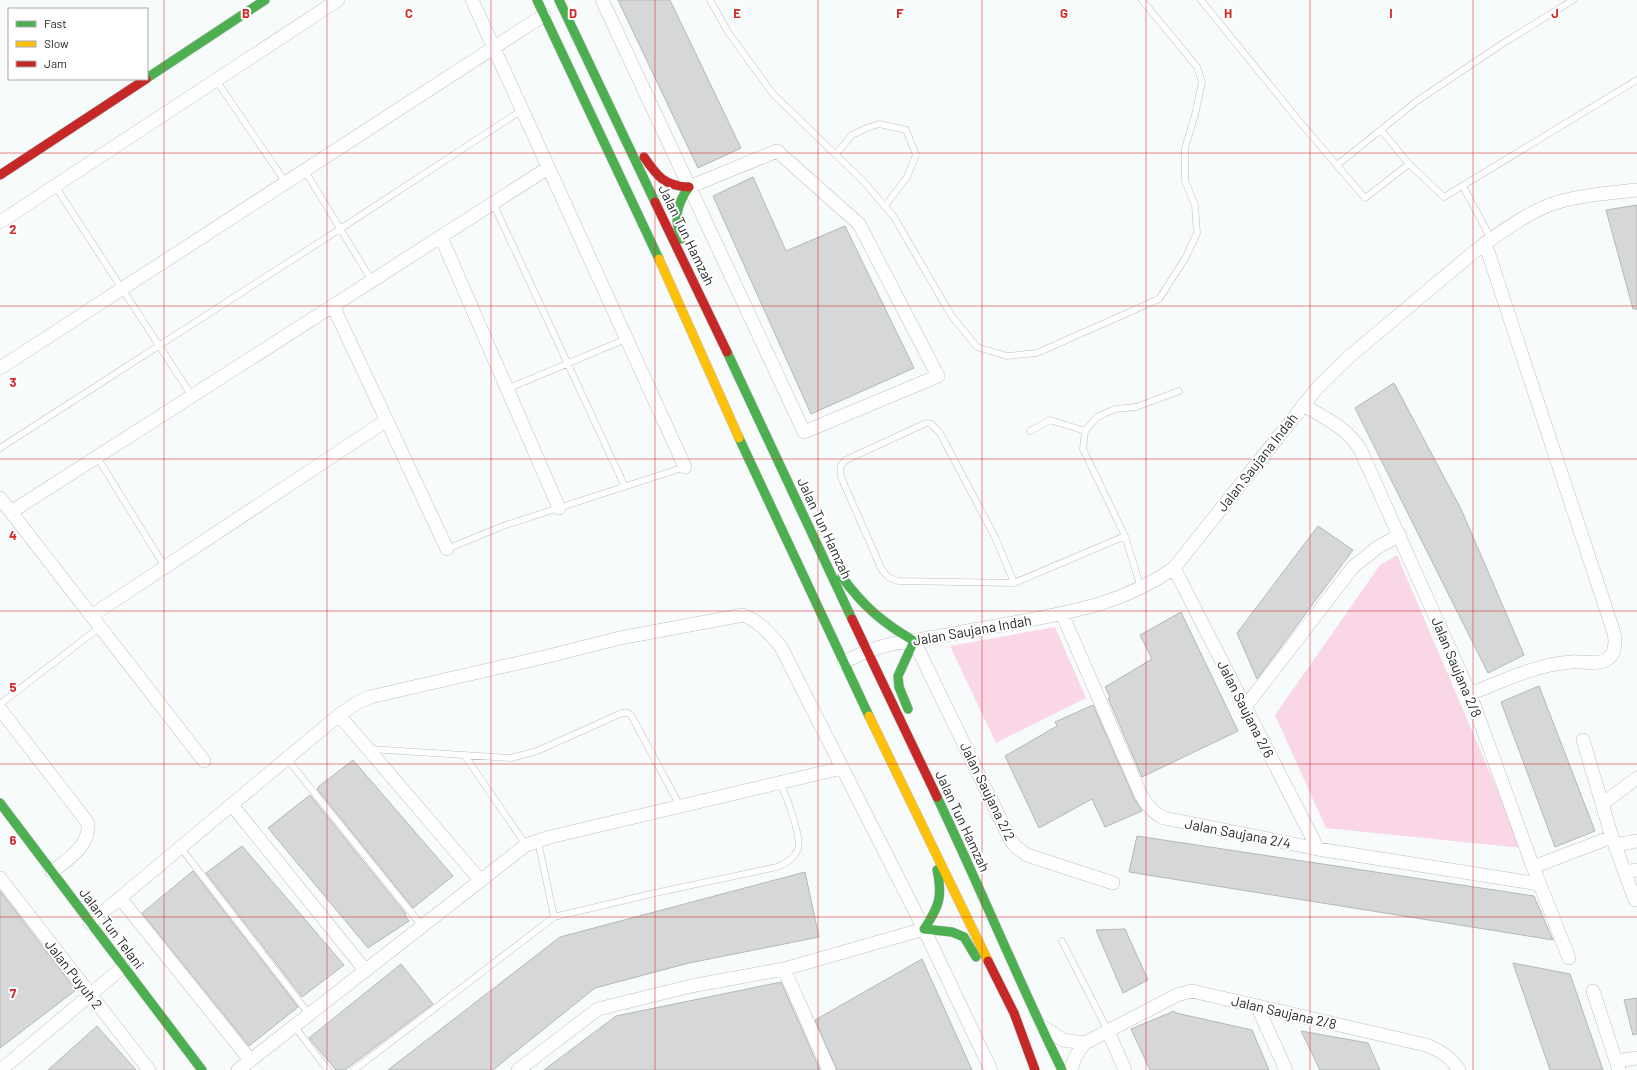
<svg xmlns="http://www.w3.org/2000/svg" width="1637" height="1070" font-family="Barlow,sans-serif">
  <rect width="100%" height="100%" fill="#f8fbfb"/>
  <!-- green -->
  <path fill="#f9d7e6" d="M1397,555l125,293 -196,-20 -51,-113 105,-150z
    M1055,627l31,71 -90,45 -46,-97z"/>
  <!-- building -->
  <path fill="#d6d8d8" stroke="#b5b7b7" d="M618,0h52l71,148 -43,20z
    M753,177l33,74 59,-25 69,142 -103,46 -98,-218z
    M1637,205v104h-4l-27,-99z
    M1394,383l67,126 63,146 -36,18 -133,-265z
    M1318,526l35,24 -96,129 -20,-46z
    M1181,612l57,119 -96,46 -34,-79 2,-1 -5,-10 47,-28 -12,-24z
    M1539,686l56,145 -40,16 -54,-145z
    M1093,705l41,93 8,13 -37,16 -13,-28 -53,29 -34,-72 52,-30 -2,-4z
    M353,760l100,116 -40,32 -96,-119 2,-1 -1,-1z
    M310,795l96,119 -1,1 4,6 -41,27 -100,-120z
    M1137,836l397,60 19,44 -424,-68z
    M242,846l102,119 -42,32 -96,-124z
    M193,871l105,136 -49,39 -107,-133z
    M805,872l14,65 -130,26 -94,25 -102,82h-105l172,-133z
    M0,891l76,99 -76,58z
    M1125,929l23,51 -25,13 -27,-63z
    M922,959l50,111h-135l-22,-50z
    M1513,963l57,11 33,96h-53z
    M401,964l32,40 -88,66h-9l-27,-32z
    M781,982l39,88h-276l72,-54z
    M1637,998v36l-4,1 -9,-35z
    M1174,1011l2,2 76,17 17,40h-119l-19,-41z
    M97,1026l39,44h-88z
    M1301,1031l67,12 12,27h-60z"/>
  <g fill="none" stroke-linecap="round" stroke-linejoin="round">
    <!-- lane casing -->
    <g stroke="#bec0c0" stroke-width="7">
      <path id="lane" d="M710,0l18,32 45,62 90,87 31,36 57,98 26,32 30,9 30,-3 122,-54 27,-42 11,-24 -2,-28 -10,-24v-33l10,-33 7,-33 -5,-15 -55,-67
        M1201,0l98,121 66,77 44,-34 35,33 193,-117
        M216,80l70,103
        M1381,130l28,34
        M836,154l16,-19 15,-7 12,-4 27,6 10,25 -9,22 -22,29
        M1337,165l80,-64 85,-57 71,-44
        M305,171l67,110
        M55,186l137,210
        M1463,186l28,53
        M493,203l132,284
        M507,389l119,-50
        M1030,431l20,-11 35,11
        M0,448l340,-219 182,-119
        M97,457l68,110
        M447,549l56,-23 182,-59
        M1014,583l-18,-44 -56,-106 -9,-9 -5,-1 -80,37c-7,6 -6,8 -5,17l40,91c5,8 8,11 18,13l115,2 111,-47
        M1141,588l-16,-52 -42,-87 2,-18 12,-14 18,-8 21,-2 43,-16
        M0,704l100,-77
        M370,749l141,9 26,-7 85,-38h6l3,2 49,91
        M465,756l61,89
        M287,759l135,167
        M538,841l16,76
        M181,848l128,166
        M1062,941l46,90
        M294,1026l34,44
        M354,1070l200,-153 101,-24 122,-26c9,-4 17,-8 21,-18 4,-12 -12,-54 -18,-66"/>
    </g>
    <!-- street casing -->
    <g stroke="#bec0c0" stroke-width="14">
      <path id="street" d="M472,0l213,467
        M602,0l202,432 134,-56 -79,-152 -82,-73 -88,36
        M0,222l338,-222
        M441,237l118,271
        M333,306l114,243
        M0,368l544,-353
        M1303,405c22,13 43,22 57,44l110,245 63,173 36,91
        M0,498l204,263
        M11,512l537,-344
        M1174,568l144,281
        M1062,614l79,181c6,10 12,18 23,23l154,31 221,35
        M91,616l296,-196
        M914,641l96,198 6,8 11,8 86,28
        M844,662l23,-11 24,-7c37,-5 74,-13 111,-19 63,-12 118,-19 172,-57l144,-181 32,-31 124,-104c22,-17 53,-39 78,-48 26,-9 58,-11 85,-14
        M1470,694c33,-13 67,-30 102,-32 11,-1 25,3 34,-2 10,-6 10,-17 8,-27l-129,-390
        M1245,707l108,-140 25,-20 22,-12
        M0,709l88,114c3,22 -21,37 -36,49
        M339,715l141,165
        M1602,804l35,-26
        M232,805l133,165
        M1612,837l23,63
        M1615,845l22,-4
        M1533,867l79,-30 -29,-97
        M1625,872l12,-2
        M0,878l149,192
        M120,898l130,162
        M90,923l249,-208 18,-12 13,-6 179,-41 71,-18 123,-23c16,6 27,19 38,32l143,282 67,141
        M784,969l45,101
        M1593,991l26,79
        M1257,1006l29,64
        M1043,1027l20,13 22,3
        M1108,1031l17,39
        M1616,1061l21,-3
        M1,1070l122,-103
        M238,1070l288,-225 24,-8 292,-69
        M518,1070l80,-61 93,-23 93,-17 140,-40
        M1071,1070c2,-11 7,-19 14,-27l92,-48 15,-4 234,54c14,5 25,12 33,25"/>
    </g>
    <!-- fast casing -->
    <g stroke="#bec0c0" stroke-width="10">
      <path id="fast" d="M537,0l122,259
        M559,0l96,202
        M147,78l118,-78
        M681,239c-7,-21 -5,-34 8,-52
        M727,352l125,267
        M739,438l130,278
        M842,577c21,29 41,46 72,64l-16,35 1,11 9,22
        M937,797c43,90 81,183 125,273
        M0,803l202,267
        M937,870c6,27 2,37 -13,59l28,3 12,5 12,20"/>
    </g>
    <!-- slow casing -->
    <g stroke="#bec0c0" stroke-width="10">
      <path id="slow" d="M659,259l80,179
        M869,716l119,245"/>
    </g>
    <!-- jam casing -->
    <g stroke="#bec0c0" stroke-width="10">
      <path id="jam" d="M644,157c13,19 20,29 45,30
        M0,175l146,-96
        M655,202l72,150
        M852,619l85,178
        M988,961l26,52 21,57"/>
    </g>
    <!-- lane -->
    <use href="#lane" stroke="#fefefe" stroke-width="6"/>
    <!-- street -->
    <use href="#street" stroke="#fefefe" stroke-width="13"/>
    <!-- fast -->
    <use href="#fast" stroke="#4caf50" stroke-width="9"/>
    <!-- slow -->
    <use href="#slow" stroke="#ffc107" stroke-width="9"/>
    <!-- jam -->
    <use href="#jam" stroke="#c62828" stroke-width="9"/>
  </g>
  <!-- grid -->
  <path fill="none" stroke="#d62828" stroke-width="1" stroke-opacity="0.55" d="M164,0v1070M327,0v1070M491,0v1070M655,0v1070M818,0v1070M982,0v1070M1146,0v1070M1310,0v1070M1473,0v1070M0,153h1637M0,306h1637M0,459h1637M0,611h1637M0,764h1637M0,917h1637"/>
  <g text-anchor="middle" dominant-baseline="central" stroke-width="4" stroke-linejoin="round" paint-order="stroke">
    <!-- street labels -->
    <g font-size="14" fill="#262727" stroke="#fff">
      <text transform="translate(687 235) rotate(64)">Jalan Tun Hamzah</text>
      <text transform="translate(1257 462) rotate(-52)">Jalan Saujana Indah</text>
      <text transform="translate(825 528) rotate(65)">Jalan Tun Hamzah</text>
      <text transform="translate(972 630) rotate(-10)">Jalan Saujana Indah</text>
      <text transform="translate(1457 667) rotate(67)">Jalan Saujana 2/8</text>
      <text transform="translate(1246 709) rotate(63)">Jalan Saujana 2/6</text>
      <text transform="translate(988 791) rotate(64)">Jalan Saujana 2/2</text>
      <text transform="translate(963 821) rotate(65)">Jalan Tun Hamzah</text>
      <text transform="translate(1238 833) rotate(11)">Jalan Saujana 2/4</text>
      <text transform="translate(112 928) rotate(53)">Jalan Tun Telani</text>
      <text transform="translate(74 974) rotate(52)">Jalan Puyuh 2</text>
      <text transform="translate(1284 1012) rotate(13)">Jalan Saujana 2/8</text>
    </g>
  </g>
  <g font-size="13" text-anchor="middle" font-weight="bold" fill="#d62828" stroke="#fff" stroke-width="4" stroke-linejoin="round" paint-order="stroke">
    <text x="246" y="18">B</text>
    <text x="409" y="18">C</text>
    <text x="573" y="18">D</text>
    <text x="737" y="18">E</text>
    <text x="900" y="18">F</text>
    <text x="1064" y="18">G</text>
    <text x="1228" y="18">H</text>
    <text x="1391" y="18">I</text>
    <text x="1555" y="18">J</text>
    <text x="13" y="234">2</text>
    <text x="13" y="387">3</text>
    <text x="13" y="540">4</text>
    <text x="13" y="692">5</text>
    <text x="13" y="845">6</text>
    <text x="13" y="998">7</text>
  </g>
  <!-- legend -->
  <rect x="8" y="8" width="140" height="72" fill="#ffffff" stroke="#a8a9a9"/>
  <rect x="16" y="21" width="20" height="6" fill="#4caf50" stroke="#a8a9a9"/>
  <text x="44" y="28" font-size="12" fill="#262727">Fast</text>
  <rect x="16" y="41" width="20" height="6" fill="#ffc107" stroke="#a8a9a9"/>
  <text x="44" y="48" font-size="12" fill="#262727">Slow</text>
  <rect x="16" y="61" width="20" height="6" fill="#c62828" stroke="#a8a9a9"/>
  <text x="44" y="68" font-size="12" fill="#262727">Jam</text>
</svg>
